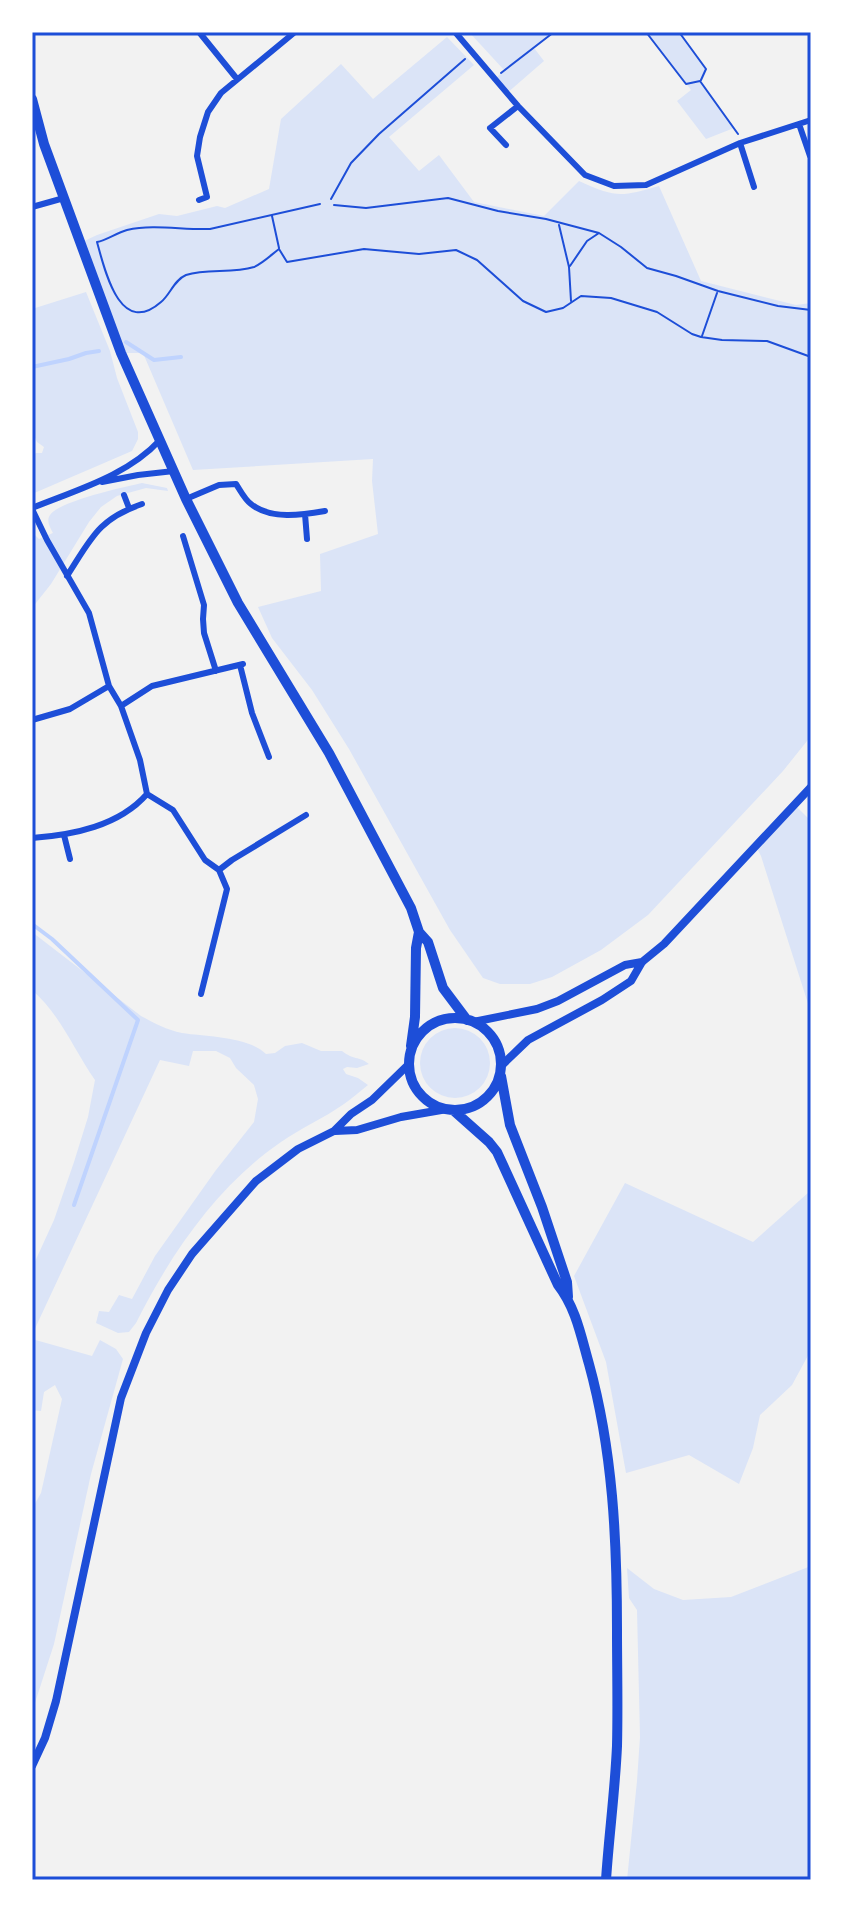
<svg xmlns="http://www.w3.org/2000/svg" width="843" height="1912" font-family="'Space Grotesk',sans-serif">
  <rect width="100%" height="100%" fill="#f2f2f2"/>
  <!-- green -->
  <path fill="#dbe4f7" d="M469,32h85l-20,16 10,13 -37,32 -12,-14 9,-9z
    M646,32h33l27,37 -6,12 34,47 -28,11 -29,-38 14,-11z
    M447,37l27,28 -85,72 30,34 20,-16 35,47 70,14 35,-35c38,17 41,16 80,5l42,95 95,24 15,-2v433l-28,35 -135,144 -47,35 -49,27 -22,7h-30l-17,-6 -33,-48 -101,-181 -37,-59 -40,-52 -14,-31 63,-16 -1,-37 58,-20 -6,-53 1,-22 -180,11 -50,-117h-22l-41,-110 17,-8 62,-21 18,2 40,-10 8,2 44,-19 12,-70 60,-55 32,35z
    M86,292l24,59 7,27 21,54v7l-6,12 -100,43v-38l4,-3h6l2,-6 -7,-5 -5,-11v-122z
    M142,483l25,5 1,3 -22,-3 -29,8 -16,11 -12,15 -38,62 -19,24v-76l7,7 14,-6c-3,-6 -7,-12 -3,-18 9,-14 75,-28 92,-32z
    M796,806l15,15v192l-50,-157 -5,-10z
    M32,932l109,84c13,7 26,14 41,17 25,4 65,3 84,21l9,-1 10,-7 17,-3 19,8h21c11,9 17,5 27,13l-12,4 -10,-1 -4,2 3,5 12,4 10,7c-8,6 -15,13 -24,19 -20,14 -43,24 -63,38 -64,44 -111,113 -145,181l-7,9 -11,1 -22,-10 3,-12 10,1 10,-17 13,4 23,-43 61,-86 38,-48 4,-23 -4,-14 -18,-17 -6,-10 -14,-7h-23l-4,15 -29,-6 -128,275v-67l22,-48 20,-58 14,-45 7,-37c-21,-30 -35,-66 -63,-90z
    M420 1063a35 35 0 1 1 70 0a35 35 0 1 1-70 0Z
    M811,1181v169l-19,35 -32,30 -7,33 -14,36 -50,-29 -63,18 -20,-111 -32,-86 51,-93 128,59 56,-50z
    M32,1339l60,17 8,-16 16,9 7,10 -32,115 -37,170 -22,68v-203l9,-16 21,-94 -7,-14 -11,7 -3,19 -9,-1z
    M811,1566v314h-184l10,-99 3,-44 -3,-127 -8,-12 -2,-30 27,21 29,11 48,-3z"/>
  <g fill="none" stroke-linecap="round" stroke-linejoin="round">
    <!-- stream -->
    <path stroke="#bfd3fe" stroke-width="4" d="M126,342l28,18 27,-3
      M32,367l37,-8 17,-6 13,-2
      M32,924l20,15 86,81 -64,185"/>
    <!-- path -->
    <path stroke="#1d4ed8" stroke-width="2" d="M646,32l40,52 14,-3 38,53
      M679,32l27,37 -5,11
      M501,73l53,-41
      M331,199l20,-36 28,-29 86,-75
      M320,204l-110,25c-28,1 -56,-5 -83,1 -11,3 -20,10 -30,12 8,29 23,96 64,60 9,-7 13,-22 25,-27 21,-7 46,-1 68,-8 9,-4 17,-12 25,-18l8,13 77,-13 55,5 37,-4 21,10 46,41 23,11 17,-4 18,-12 30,2 46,14 35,22 9,3 21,3 45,1 44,16
      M334,205l32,3 82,-10 50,13 48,8 53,14 22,14 26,21 29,8 42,15 60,15 33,4
      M272,216l7,32
      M559,225l10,42 2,34
      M570,266l17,-25 12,-8
      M702,336l15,-43"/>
    <!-- minor -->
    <path stroke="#1d4ed8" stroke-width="6" d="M199,32l38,47
      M455,32l63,74 67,69 29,11 32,-1 94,-42 71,-23
      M799,124l11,32
      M740,143l14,44
      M506,145l-16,-17 28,-22
      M199,200l8,-3 -10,-41 3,-19 8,-25 13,-19 74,-61
      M32,207l32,-9
      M102,482l36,-7 36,-4
      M124,495l5,13
      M186,499l33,-14 17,-1c4,6 9,16 15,20 20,16 51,11 74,7
      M32,508c44,-18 95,-32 128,-68
      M32,509l15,31 42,73 20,73 12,20 19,54 7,34
      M305,514l2,25
      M183,536l21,69 -1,14 1,14 12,38
      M67,576c24,-37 31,-57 75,-72
      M240,665l12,48 17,44
      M121,706l31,-20 91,-22
      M32,720l38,-11 39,-23
      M147,794l26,16 32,50 14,10 8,19 -26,105
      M64,835l6,24
      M32,838c41,-3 87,-12 115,-44
      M219,870l13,-10 74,-45"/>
    <!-- tertiary -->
    <path stroke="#1d4ed8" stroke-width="8" d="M473,1022l64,-13 21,-8 67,-36 17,-3
      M501,1066l27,-26 74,-40 29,-19 11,-19 22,-18 147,-157
      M335,1131l22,-1 44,-13 46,-8
      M32,1766l13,-28 11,-37 65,-303 25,-65 22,-43 24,-36 64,-73 42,-32 36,-18 17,-17 21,-14 37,-36"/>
    <!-- primary -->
    <path stroke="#1d4ed8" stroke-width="10" d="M32,99l12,45 77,209 65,146 52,104 91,150 82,155 8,24 9,10 15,46 24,32
      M409 1064a46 46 0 1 1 92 0a46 46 0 1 1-92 0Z
      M411,1046l4,-29 1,-69 3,-16
      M501,1076l9,49 32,82 25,75 1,15
      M453,1110l36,32 8,10 61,133c18,23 23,51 31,79 24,87 28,176 28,266 0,39 1,78 0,116 -2,45 -8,89 -11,134"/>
  </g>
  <!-- border -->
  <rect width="843" height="1912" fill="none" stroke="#ffffff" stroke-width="68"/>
  <rect x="34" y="34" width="775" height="1844" fill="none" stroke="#1d4ed8" stroke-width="3"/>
</svg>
